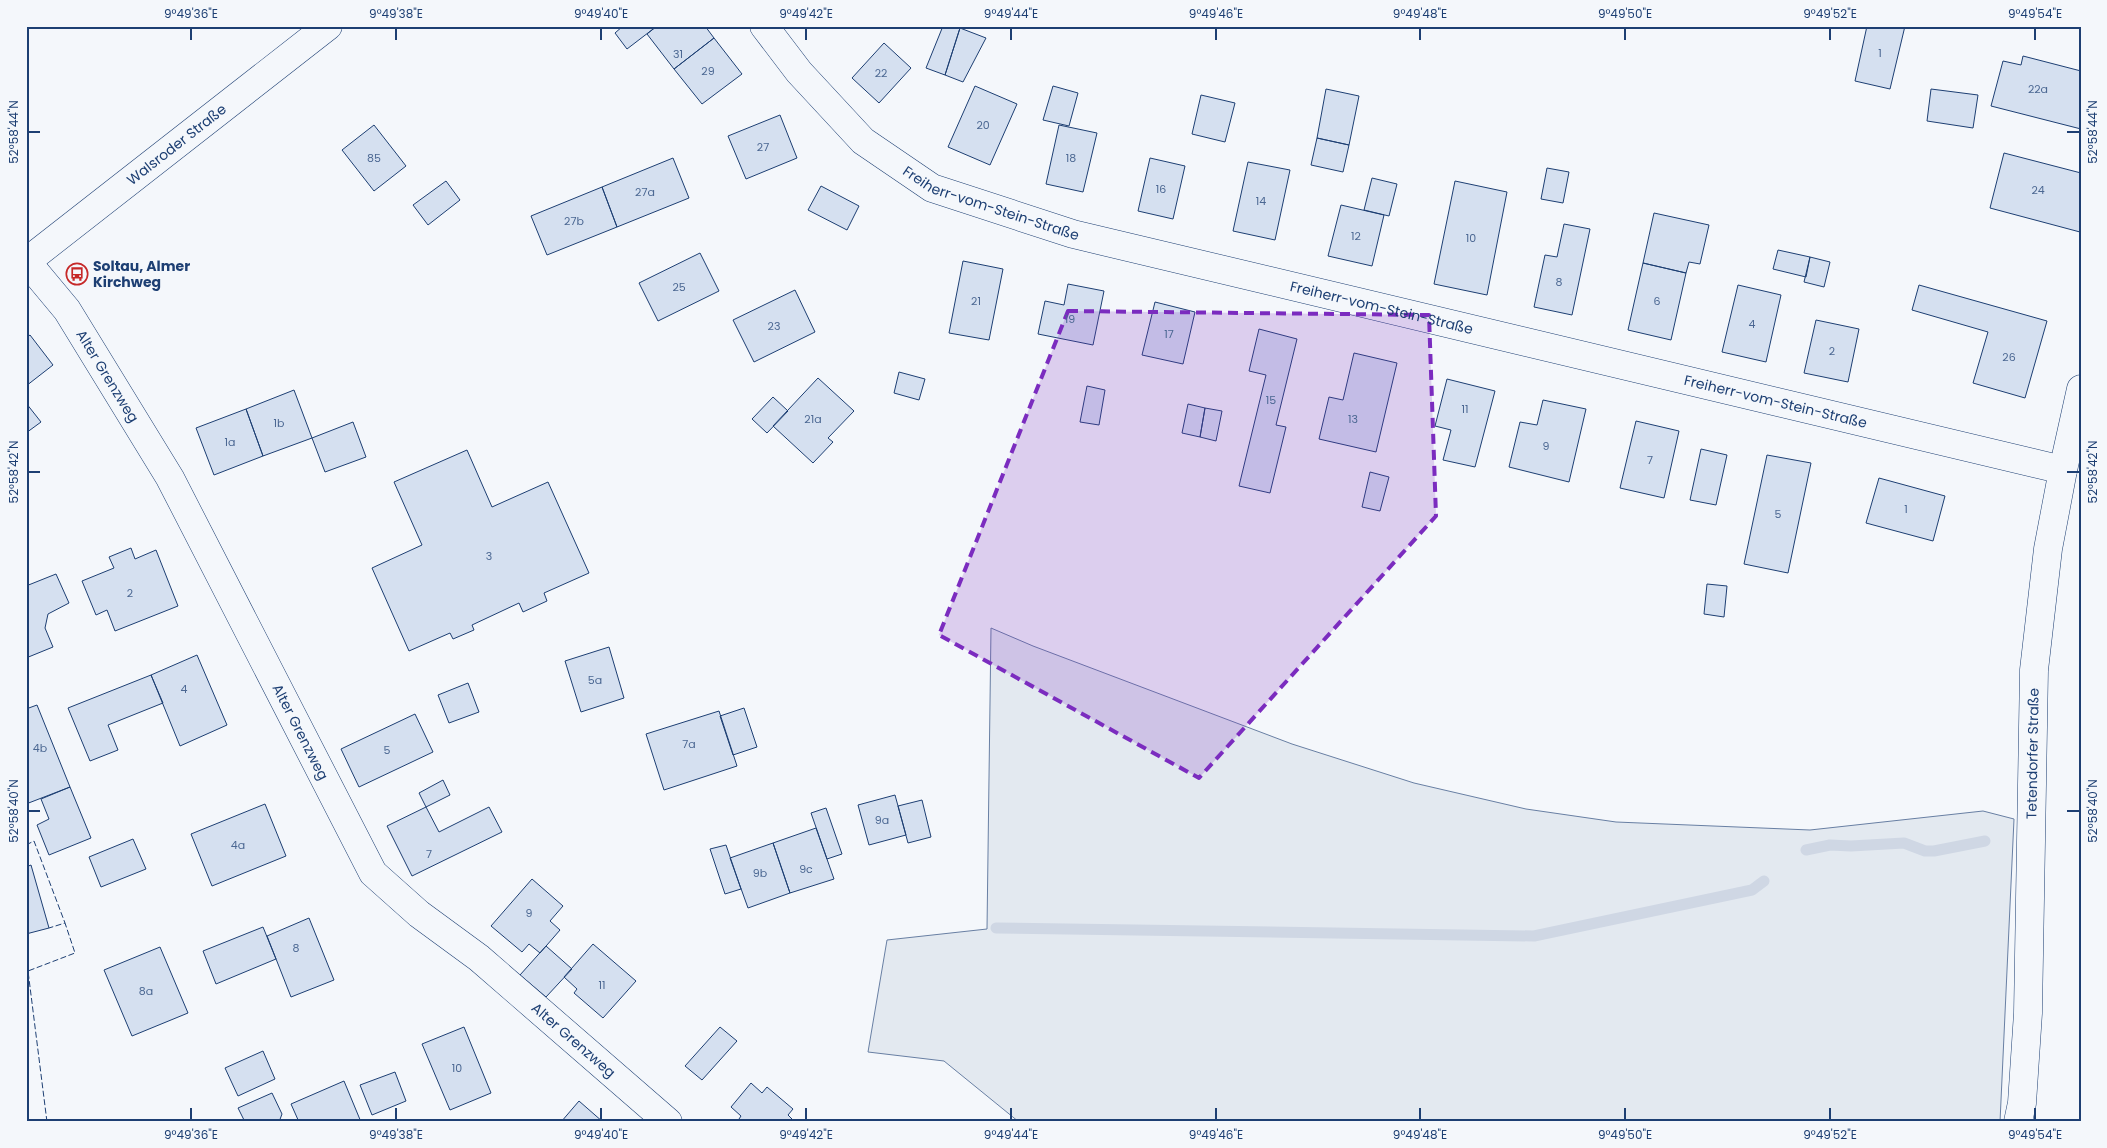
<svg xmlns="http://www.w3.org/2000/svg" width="2107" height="1148" font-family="Poppins,sans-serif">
  <rect width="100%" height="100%" fill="#f4f7fb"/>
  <!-- green -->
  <path fill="#e3e9f0" stroke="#687fa3" d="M991,628l42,18 259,98 122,39 112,26 90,13 194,8 173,-19 31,8 -14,303h-981l-75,-61 -76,-9 19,-112 100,-11z"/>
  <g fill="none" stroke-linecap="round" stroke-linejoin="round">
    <!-- stream -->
    <path stroke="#cfd7e4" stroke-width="11" d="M1806,850l24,-5 21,1 53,-3 21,8h9l51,-10
      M996,928l538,8 218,-46 12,-9"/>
  </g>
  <!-- building -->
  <path fill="#d5e0f0" stroke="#1d3f73" d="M623,26h34l-30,23 -12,-16z
    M657,26h48l9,12 -40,31 -27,-35z
    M943,26l17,2 -15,47 -19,-7z
    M1867,26h38l-15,63 -35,-8z
    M960,28l26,10 -23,44 -18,-7z
    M714,38l28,36 -40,30 -28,-35z
    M884,43l27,25 -32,35 -27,-25z
    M2023,56l58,15v58l-90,-23 12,-45 18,4z
    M975,86l42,18 -27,61 -42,-18z
    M1053,86l25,7 -9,33 -26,-6z
    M1326,89l33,7 -10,49 -32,-7z
    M1931,89l47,6 -5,33 -46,-7z
    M1201,95l34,8 -10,39 -33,-8z
    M780,115l17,43 -51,21 -18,-43z
    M374,125l32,41 -32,25 -32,-41z
    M1059,125l38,8 -14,59 -37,-8z
    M1317,138l32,7 -6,27 -32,-7z
    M2004,153l77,20 -1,59 -90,-24z
    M673,158l16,40 -72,29 -15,-40z
    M1150,158l35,8 -12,53 -35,-8z
    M1248,162l42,8 -15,70 -42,-9z
    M1547,168l22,4 -6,31 -22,-4z
    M1372,178l25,6 -8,32 -25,-6z
    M446,181l14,19 -32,25 -15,-20z
    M1455,181l52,11 -20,103 -53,-11z
    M821,186l38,20 -12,24 -39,-20z
    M602,187l15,40 -70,28 -16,-39z
    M1341,205l43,10 -12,51 -44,-10z
    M1654,213l55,12 -9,39 -11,-2 -3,11 -43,-10z
    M1564,224l26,5 -18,86 -38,-8 11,-52 12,2z
    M1778,250l32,7 -4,20 -33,-8z
    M700,253l19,38 -61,30 -19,-38z
    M1810,257l20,5 -6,25 -20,-5z
    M963,261l40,8 -14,71 -40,-7z
    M1643,263l43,10 -15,67 -43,-10z
    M1068,284l36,7 -11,54 -55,-11 7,-33 19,4z
    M1738,285l43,10 -15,67 -44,-10z
    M1919,285l128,36 -22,77 -52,-15 15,-51 -76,-22z
    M795,290l20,42 -61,30 -21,-42z
    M1155,302l40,10 -12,52 -41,-9z
    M1816,320l43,9 -11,53 -44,-9z
    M1259,329l38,10 -21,86 10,2 -16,66 -31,-7 27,-111 -17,-4z
    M30,335l23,30 -27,21v-48z
    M1354,353l43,10 -21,89 -57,-13 10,-42 14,3z
    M899,372l26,7 -6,21 -25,-7z
    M818,378l36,33 -26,27 5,4 -20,21 -40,-37z
    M1447,379l48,12 -20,76 -32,-7 8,-30 -16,-4z
    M1087,386l18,4 -6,35 -19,-3z
    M294,390l18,48 -49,18 -17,-47z
    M773,397l15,14 -21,22 -15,-14z
    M1543,400l43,9 -17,73 -60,-15 11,-45 17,3z
    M26,403l15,19 -15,11z
    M1188,404l17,4 -5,29 -18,-4z
    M1205,408l17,3 -6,30 -16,-4z
    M246,409l17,47 -49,19 -18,-47z
    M1636,421l43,10 -15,67 -44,-10z
    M353,422l13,35 -41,15 -13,-34z
    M1701,449l26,6 -11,50 -26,-5z
    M467,450l25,57 56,-25 41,91 -45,20 3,8 -24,11 -4,-9 -47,22 2,5 -21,9 -3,-6 -41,18 -37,-83 50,-23 -28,-63z
    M1767,455l44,8 -23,110 -44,-9z
    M1370,472l19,5 -9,34 -18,-4z
    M1879,478l66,18 -12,45 -67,-18z
    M131,548l4,11 21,-9 22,56 -63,25 -8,-21 -11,5 -14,-34 32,-13 -5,-11z
    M56,574l13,29 -21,11 -3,14 8,19 -27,11v-72z
    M1707,584l20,2 -3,31 -20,-3z
    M609,647l15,51 -43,14 -16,-51z
    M197,655l30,70 -47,21 -29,-71z
    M151,675l12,28 -55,22 10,25 -28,11 -22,-53z
    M468,683l11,29 -30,11 -11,-28z
    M37,705l33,82 -44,17v-95z
    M744,708l13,39 -24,8 -13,-39z
    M719,711l18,55 -73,24 -18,-56z
    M415,714l18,38 -74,35 -18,-38z
    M443,780l7,15 -24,12 -7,-14z
    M70,787l21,51 -42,17 -12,-30 12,-6 -8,-20z
    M895,795l11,40 -37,10 -11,-40z
    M922,800l9,37 -23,6 -10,-37z
    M265,804l21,52 -74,30 -21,-52z
    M426,807l13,25 50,-25 13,25 -90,44 -25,-50z
    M826,808l16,46 -15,5 -16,-46z
    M816,828l18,51 -44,14 -17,-50z
    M133,839l13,30 -45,18 -12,-30z
    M773,843l17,50 -42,15 -18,-50z
    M726,845l15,44 -16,5 -15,-45z
    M31,865l18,63 -23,6v-67z
    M532,879l31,27 -13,15 10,9 -20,23 -11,-9 -7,8 -31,-26z
    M309,918l25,62 -43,17 -24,-61z
    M263,927l13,32 -60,25 -13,-33z
    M593,944l43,37 -33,37 -29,-25 3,-4 -13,-12z
    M546,946l26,23 -26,28 -26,-22z
    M160,947l28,66 -56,23 -28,-66z
    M464,1027l27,66 -41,17 -28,-66z
    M720,1027l17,14 -35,39 -17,-14z
    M263,1051l12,28 -37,17 -13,-28z
    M395,1072l11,29 -34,14 -12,-30z
    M344,1081l17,41h-62l-8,-18z
    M751,1083l11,10 5,-6 26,22 -5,6 7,7h-58l4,-6 -10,-9z
    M272,1093l10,21 -3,8h-34l-7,-14z
    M579,1101l24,21h-42z"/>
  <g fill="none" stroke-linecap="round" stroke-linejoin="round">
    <!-- minor casing -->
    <g stroke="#1d3f73" stroke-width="29">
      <g id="minor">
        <path id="s1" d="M764,26l35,46 64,69 69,47 141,46 990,236"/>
        <path id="s2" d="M27,262l40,48 103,168 203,395 46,41 60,44 189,164"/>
        <path id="s3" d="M2018,1122l4,-19 6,-90 6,-343 14,-121 15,-79 18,-81"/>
      </g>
    </g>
    <!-- major casing -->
    <g stroke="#1d3f73" stroke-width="29">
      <g id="major">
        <path id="s4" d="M26,262l302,-236"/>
      </g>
    </g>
    <!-- minor -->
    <use href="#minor" stroke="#f4f7fb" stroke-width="28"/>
    <!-- major -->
    <use href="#major" stroke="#f4f7fb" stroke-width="28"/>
    <!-- fence -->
    <path stroke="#1d3f73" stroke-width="1" stroke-dasharray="6 2.5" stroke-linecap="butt" d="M26,845l8,-4 31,82
      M47,1122l-19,-151 47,-18 -10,-30 -16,5"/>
  </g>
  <!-- marked area -->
  <path fill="#7b2cbf" fill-opacity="0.2" stroke="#7b2cbf" stroke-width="4" stroke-dasharray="10 6" stroke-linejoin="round" d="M1068,311l361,4 7,201 -237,262 -260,-143z"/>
  <!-- ticks -->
  <path fill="none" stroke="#1d3f73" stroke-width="2" d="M191,28v12M396,28v12M601,28v12M806,28v12M1011,28v12M1216,28v12M1420,28v12M1625,28v12M1830,28v12M2035,28v12M28,132h12M2067,132h13M28,472h12M2067,472h13M28,811h12M2067,811h13M191,1108v12M396,1108v12M601,1108v12M806,1108v12M1011,1108v12M1216,1108v12M1420,1108v12M1625,1108v12M1830,1108v12M2035,1108v12"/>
  <!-- icons -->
  <defs>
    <g id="bus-ring" transform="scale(1.125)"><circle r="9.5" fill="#f4f7fb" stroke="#c62828" stroke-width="1.5"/><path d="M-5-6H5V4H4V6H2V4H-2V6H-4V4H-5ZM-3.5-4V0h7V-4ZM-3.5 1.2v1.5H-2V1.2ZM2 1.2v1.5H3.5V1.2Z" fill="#c62828"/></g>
  </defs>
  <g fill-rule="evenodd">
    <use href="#bus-ring" x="77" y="274"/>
  </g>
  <g text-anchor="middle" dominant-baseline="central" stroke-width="4" stroke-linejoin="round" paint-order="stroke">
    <!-- number labels -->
    <g font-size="11" fill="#4b6792">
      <text x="1880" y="53">1</text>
      <text x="678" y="54">31</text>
      <text x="708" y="71">29</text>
      <text x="881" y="73">22</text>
      <text x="2038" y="89">22a</text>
      <text x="983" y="125">20</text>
      <text x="763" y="147">27</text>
      <text x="374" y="158">85</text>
      <text x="1071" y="158">18</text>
      <text x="1161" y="189">16</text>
      <text x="2038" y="190">24</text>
      <text x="645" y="192">27a</text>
      <text x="1261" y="201">14</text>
      <text x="574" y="221">27b</text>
      <text x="1356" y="236">12</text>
      <text x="1471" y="238">10</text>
      <text x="1559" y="282">8</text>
      <text x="679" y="287">25</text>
      <text x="976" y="301">21</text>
      <text x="1657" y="301">6</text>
      <text x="1070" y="319">19</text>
      <text x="1752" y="324">4</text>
      <text x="774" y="326">23</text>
      <text x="1169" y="334">17</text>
      <text x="1832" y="351">2</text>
      <text x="2009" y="357">26</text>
      <text x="1271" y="400">15</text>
      <text x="1465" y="409">11</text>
      <text x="813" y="419">21a</text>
      <text x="1353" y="419">13</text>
      <text x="279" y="423">1b</text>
      <text x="230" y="442">1a</text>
      <text x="1546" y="446">9</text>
      <text x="1650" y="460">7</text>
      <text x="1906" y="509">1</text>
      <text x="1778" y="514">5</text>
      <text x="489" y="556">3</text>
      <text x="130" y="593">2</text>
      <text x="595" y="680">5a</text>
      <text x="184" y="689">4</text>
      <text x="689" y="744">7a</text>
      <text x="40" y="748">4b</text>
      <text x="387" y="750">5</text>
      <text x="882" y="820">9a</text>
      <text x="238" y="845">4a</text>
      <text x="429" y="854">7</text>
      <text x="806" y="869">9c</text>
      <text x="760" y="873">9b</text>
      <text x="529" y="913">9</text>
      <text x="296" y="948">8</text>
      <text x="602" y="985">11</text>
      <text x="146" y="991">8a</text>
      <text x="457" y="1068">10</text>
    </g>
    <!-- street labels -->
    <g font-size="14" fill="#1d3f73" stroke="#f4f7fb">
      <text stroke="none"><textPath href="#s4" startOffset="191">Walsroder Straße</textPath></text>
      <text stroke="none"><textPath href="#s1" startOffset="296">Freiherr-vom-Stein-Straße</textPath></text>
      <text stroke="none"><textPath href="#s1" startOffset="701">Freiherr-vom-Stein-Straße</textPath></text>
      <text stroke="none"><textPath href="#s2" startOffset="140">Alter Grenzweg</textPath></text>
      <text stroke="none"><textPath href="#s1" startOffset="1106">Freiherr-vom-Stein-Straße</textPath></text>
      <text stroke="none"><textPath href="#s2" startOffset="545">Alter Grenzweg</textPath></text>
      <text stroke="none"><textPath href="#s3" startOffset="369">Tetendorfer Straße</textPath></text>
      <text stroke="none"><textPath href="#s2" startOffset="965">Alter Grenzweg</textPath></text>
    </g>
    <!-- poi labels -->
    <g font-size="14" font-weight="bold" fill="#1d3f73" stroke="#f4f7fb" text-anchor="start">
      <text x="93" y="266">Soltau, Almer<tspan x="93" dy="16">Kirchweg</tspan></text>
    </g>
  </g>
  <!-- border -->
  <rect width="2107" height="1148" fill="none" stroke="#f4f7fb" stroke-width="55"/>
  <rect x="28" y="28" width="2052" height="1092" fill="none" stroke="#1d3f73" stroke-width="2"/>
  <g font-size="12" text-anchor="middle" fill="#1d3f73">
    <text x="191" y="18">9°49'36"E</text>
    <text x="396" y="18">9°49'38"E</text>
    <text x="601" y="18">9°49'40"E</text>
    <text x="806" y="18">9°49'42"E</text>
    <text x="1011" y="18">9°49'44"E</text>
    <text x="1216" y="18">9°49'46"E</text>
    <text x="1420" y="18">9°49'48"E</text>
    <text x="1625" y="18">9°49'50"E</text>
    <text x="1830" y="18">9°49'52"E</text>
    <text x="2035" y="18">9°49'54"E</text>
    <text transform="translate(14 132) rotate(-90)" y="4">52°58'44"N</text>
    <text transform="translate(2093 132) rotate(-90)" y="4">52°58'44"N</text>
    <text transform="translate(14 472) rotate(-90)" y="4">52°58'42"N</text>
    <text transform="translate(2093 472) rotate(-90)" y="4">52°58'42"N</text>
    <text transform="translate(14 811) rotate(-90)" y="4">52°58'40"N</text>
    <text transform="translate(2093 811) rotate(-90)" y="4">52°58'40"N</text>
    <text x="191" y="1139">9°49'36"E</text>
    <text x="396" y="1139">9°49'38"E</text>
    <text x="601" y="1139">9°49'40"E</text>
    <text x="806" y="1139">9°49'42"E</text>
    <text x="1011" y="1139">9°49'44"E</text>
    <text x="1216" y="1139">9°49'46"E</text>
    <text x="1420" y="1139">9°49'48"E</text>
    <text x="1625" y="1139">9°49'50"E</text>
    <text x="1830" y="1139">9°49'52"E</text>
    <text x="2035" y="1139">9°49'54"E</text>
  </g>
</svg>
